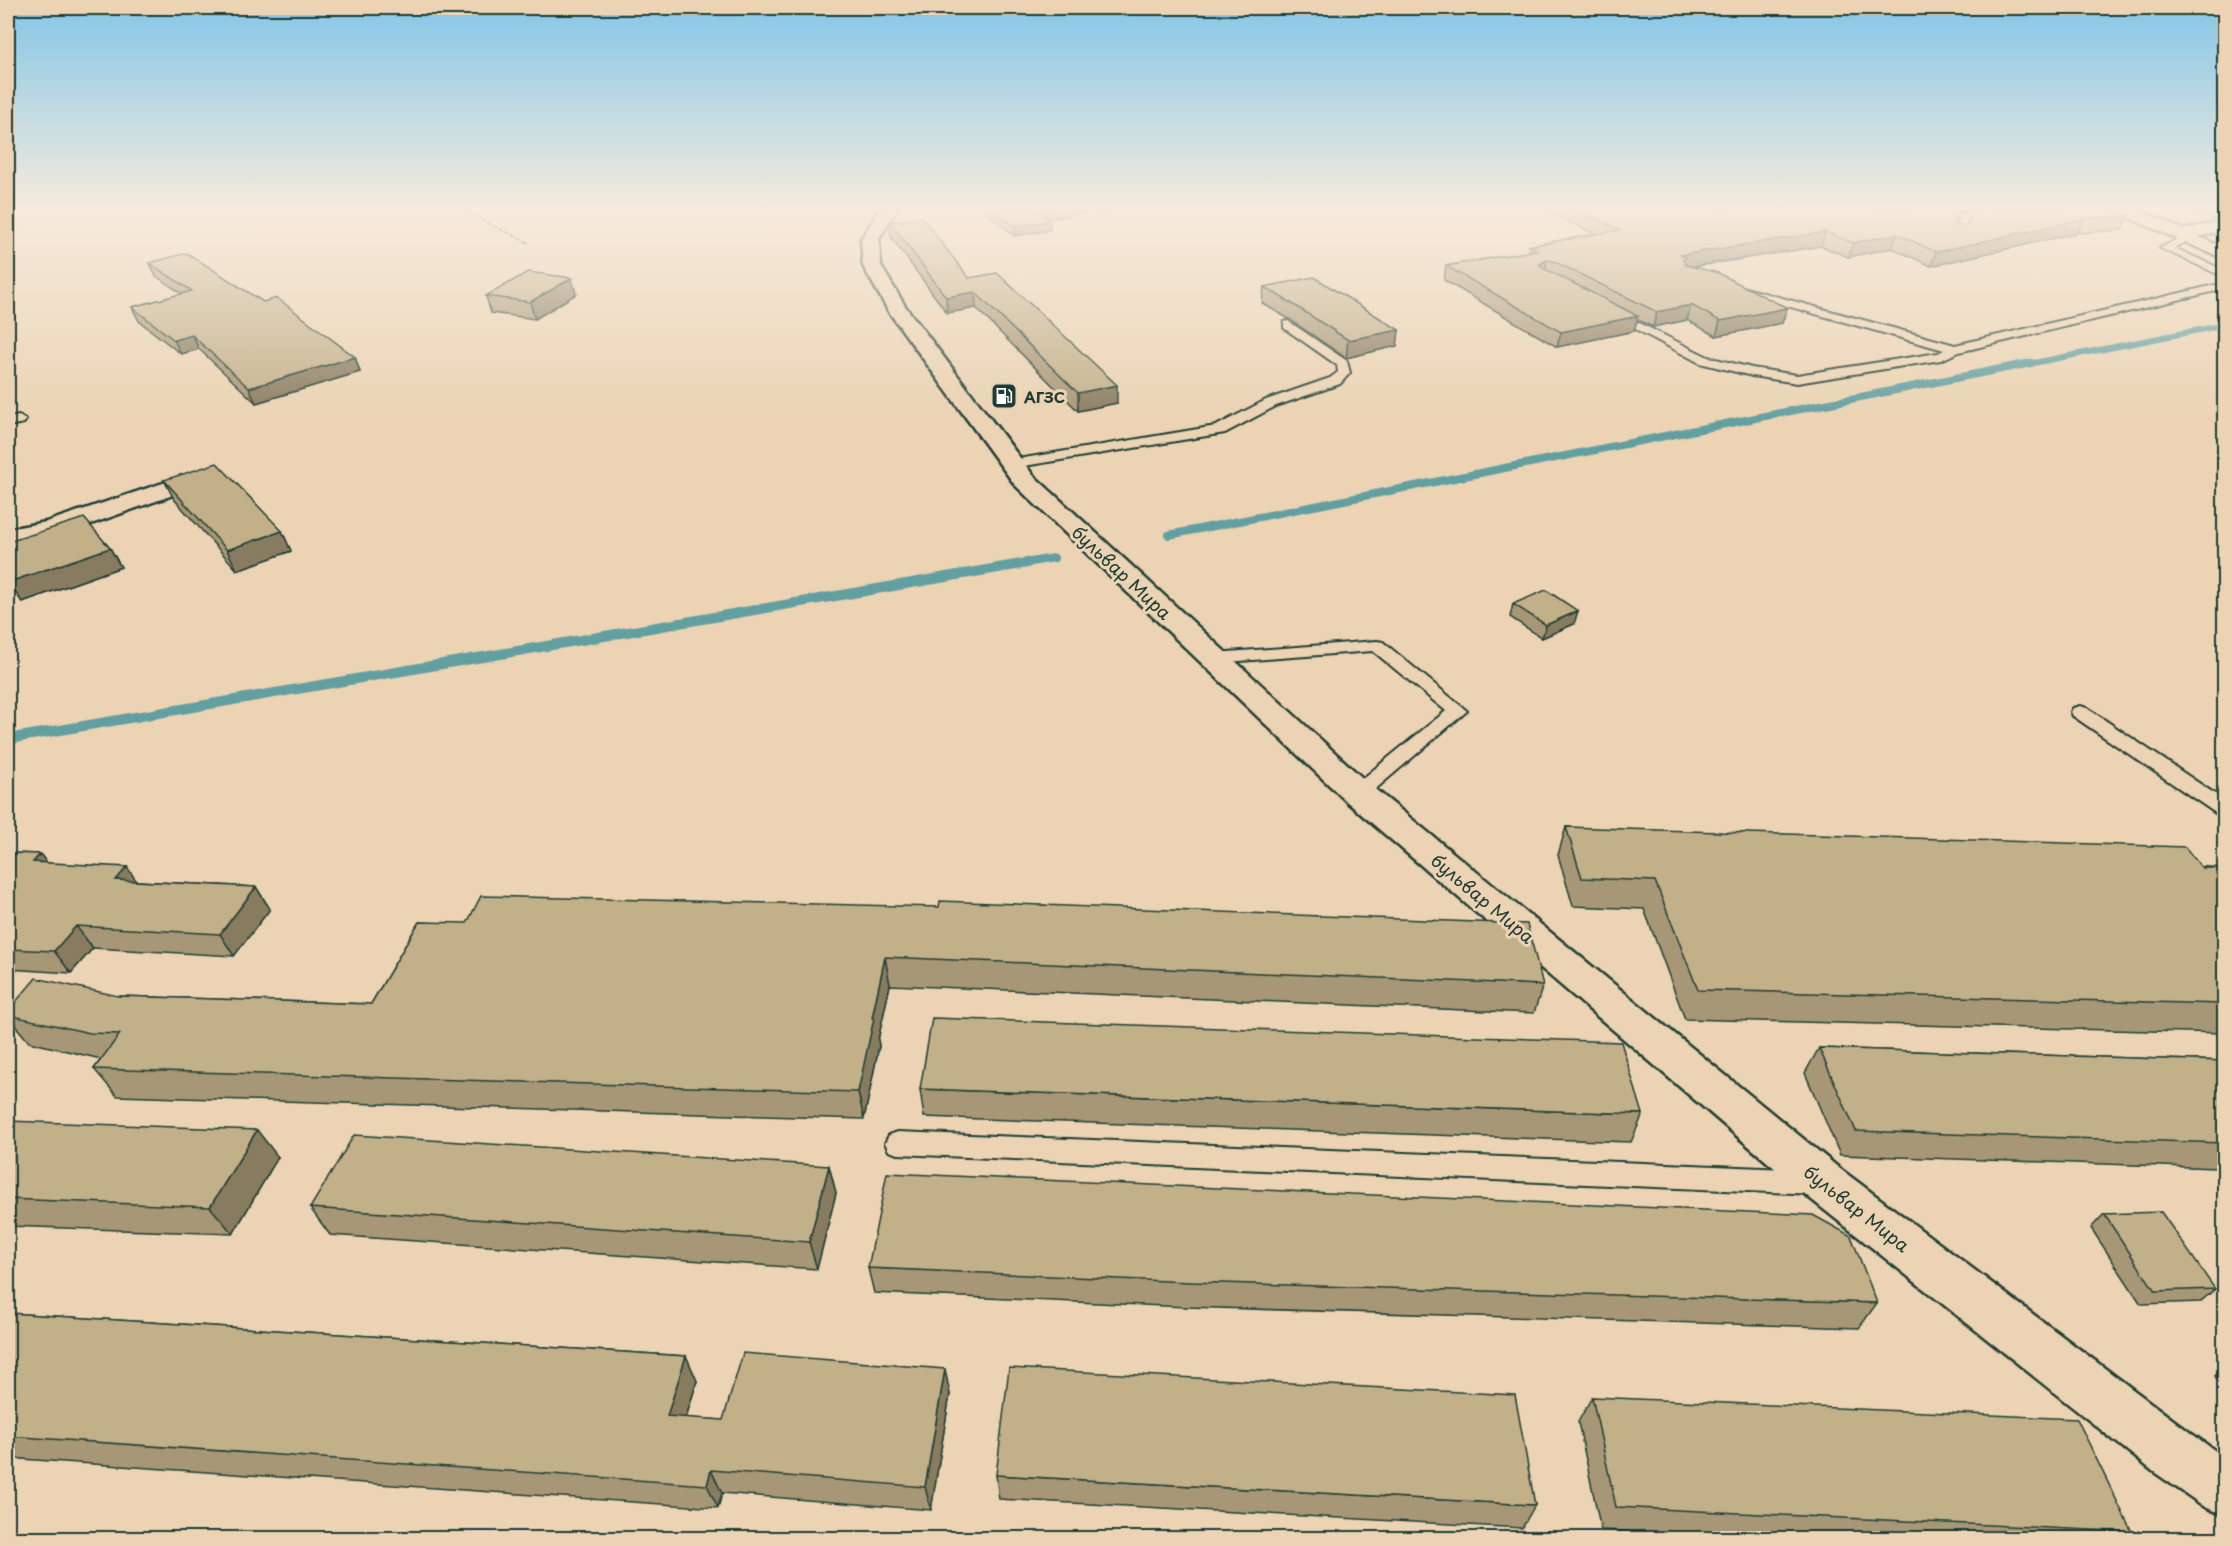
<svg xmlns="http://www.w3.org/2000/svg" width="2232" height="1546" font-family="'Playpen Sans',sans-serif">
  <rect width="100%" height="100%" fill="#ebd3b3"/>
  <filter id="ink" filterUnits="userSpaceOnUse"><feTurbulence type="fractalNoise" baseFrequency=".0167" numOctaves="2"/><feDisplacementMap in="SourceGraphic" scale="12" xChannelSelector="R" yChannelSelector="G"/><feConvolveMatrix kernelMatrix="1 2 1 2 8 2 1 2 1" color-interpolation-filters="sRGB"/></filter>
  <g filter="url(#ink)">
    <g fill="none" stroke-linecap="round" stroke-linejoin="round">
      <!-- stream-far2 -->
      <path stroke="#629fa1" stroke-width="6" d="M2024,365l200,-40"/>
      <!-- stream-far1 -->
      <path stroke="#629fa1" stroke-width="8" d="M1169,535l862,-172
        M1019,564l35,-6"/>
      <!-- stream -->
      <path stroke="#629fa1" stroke-width="10" d="M8,739l1019,-176"/>
      <!-- lane casing -->
      <g stroke="#1f3d34" stroke-width="4">
        <path id="lane" d="M1987,207h16l-34,12 -10,18h-8l-1,-2 11,-20z
          M2186,207h15l23,9v6z
          M2188,234l5,3 -1,2 -18,9 50,22v7l-64,-29z
          M2224,283v6l-265,63 -18,8 -144,23 -45,-7 -52,-13 -95,-50 6,-4 4,2 93,46 44,11 45,7 141,-22 6,-3 -210,-59v-4h8l213,58z
          M1288,321l59,40 3,12 -10,11 -64,22 -51,27 -213,35 -7,-4 7,-4 204,-34 50,-26 64,-22 8,-6 -1,-7 -53,-37v-6z
          M19,416l7,4 -2,3 -16,3v-8z
          M1377,641l6,1 84,69 -102,87 -7,2 -7,-2 -3,-5 3,-5 95,-77 -73,-60 -159,12 -6,-1 -3,-4 3,-4 6,-1z
          M2080,706l7,2 137,92v16l-7,-2 -144,-98 -2,-4 2,-4z
          M898,1132l916,38 9,4 4,8 -4,8 -9,4 -916,-40 -9,-3 -4,-8 4,-8z"/>
      </g>
      <!-- street casing -->
      <g stroke="#1f3d34" stroke-width="5">
        <path id="street" d="M2224,221v10l-41,9 -6,-1 -3,-4 3,-4z
          M181,477l9,2 3,5 -3,5 -130,46 -52,10v-16l38,-7z"/>
      </g>
      <!-- secondary casing -->
      <g stroke="#1f3d34" stroke-width="5">
        <path id="secondary" d="M881,207h17l-19,32 2,27 24,40 128,169 337,310 469,383 353,266 32,23v58l-19,-8 -51,-35 -347,-276 -461,-395 -331,-316 -126,-173 -26,-46 -2,-27z
          M2111,207h22l91,41v11l-111,-48z"/>
      </g>
      <!-- lane -->
      <use href="#lane" fill="#ebd3b3" fill-rule="evenodd"/>
      <!-- street -->
      <use href="#street" fill="#ebd3b3" fill-rule="evenodd"/>
      <!-- secondary -->
      <use href="#secondary" fill="#ebd3b3" fill-rule="evenodd"/>
      <!-- rail -->
      <path stroke="#1f3d34" stroke-width="2" stroke-dasharray="5 2" stroke-linecap="butt" d="M455,207l74,36"/>
    </g>
    <!-- wall -->
    <path fill="#a79776" stroke="#1f3d34" stroke-width="1.5" fill-rule="evenodd" d="M984,207h142l-79,12 3,11 -36,6 -29,-25z
      M1536,207h572l21,9 -7,14 -45,3 -146,33 -39,-18 -44,9 -27,-11 -128,21 94,41 -5,15 -66,13 -29,-16 -34,7 -16,-8 -3,12 -77,16 -113,-67 2,-14 82,-14 1,-6 66,-12zM1976,208l-9,17 -10,1 -2,-2 5,-11z
      M8,212l6,6 4,8h-10z
      M890,222l79,56 148,125 -39,8 -102,-103 -29,5 -56,-76z
      M149,263l114,39 92,55 5,15 -104,31 -57,-54 -18,5 -42,-33 -7,-14 50,-13 -26,-18z
      M1264,287l135,43 -2,16 -51,12 -57,-39 -27,-16z
      M576,294l-41,25 -44,-6 -5,-17z
      M164,480l118,51 9,20 -54,19 -63,-71z
      M8,542l102,6 11,19 -99,35 -14,-20z
      M1513,604l61,20 -32,14 -32,-21z
      M1566,827l658,41v165l-539,-14 -41,-110 -71,-3 -15,-51z
      M8,853l32,1 7,9 90,18 119,6 14,22 -36,47 -141,-8 -22,25 -63,-4z
      M419,922l1124,63 -9,28 -644,-28 -12,55 1,6 -15,73 -747,-23 -23,-27 7,-10 -72,-17 -21,-25v-6l110,-15 253,8z
      M1819,1048l405,13v116l-6,-9 -378,-13 -35,-82z
      M920,1089l723,25 -12,28 -707,-25z
      M8,1121l270,36 -45,77 -225,-8z
      M829,1166l7,27 -19,76 -487,-34 -20,-27z
      M2104,1214l111,75 -15,13 -59,2 -50,-76z
      M868,1268l1009,35 -18,25 -672,-21 -313,-14z
      M8,1313l678,43 11,25 -11,37 37,2 227,-26 -19,116 -209,-17 -4,15 -710,-50z
      M2224,1368v24l-9,-16z
      M1592,1397l540,135 -9,7h-350l-172,-9 -23,-108z
      M996,1475l539,30 -13,23 -523,-29z"/>
    <!-- shaded-wall -->
    <path fill="#887b60" stroke="#1f3d34" stroke-width="1.5" d="M1060,207h66l-89,13v-10z
      M1962,207h17l-19,6 -12,23 5,-14z
      M2084,219l-7,14 -146,33 5,-14z
      M1050,221v9l-36,6v-10z
      M1825,232l-4,14 -138,22 -2,-13z
      M1897,234l-5,14 -44,9 5,-14z
      M1547,260l-3,14 -4,-10z
      M572,278l4,16 -41,25 -5,-17z
      M975,292l1,16 -29,5 -1,-16z
      M1691,305l-4,15 -34,7 4,-15z
      M1787,308l-5,15 -66,13 4,-15z
      M1638,316l-4,15 -77,16 4,-15z
      M1399,330l-2,16 -51,12 2,-18z
      M192,335l7,14 -18,5 -7,-14z
      M355,357l5,15 -104,31 -7,-15z
      M1117,385v18l-39,8v-18z
      M282,531l9,20 -54,19 -10,-20z
      M110,548l11,19 -99,35 -13,-20z
      M1578,611l-4,13 -32,14 4,-13z
      M40,854l16,21 -23,-13z
      M127,867l15,22 -26,-9z
      M256,887l14,22 -36,47 -14,-22z
      M76,926l17,22 -22,25 -17,-22z
      M885,957l5,28 -12,55 1,6 -15,73 -6,-27 14,-74z
      M257,1130l21,27 -45,77 -23,-27z
      M829,1166l7,27 -19,76 -8,-27z
      M686,1356l11,25 -18,59 -12,-24z
      M945,1369l5,25 -19,116 -6,-23z
      M711,1470l11,23 -4,15 -11,-23z"/>
    <!-- building -->
    <path fill="#c2b089" stroke="#1f3d34" stroke-width="1.5" d="M991,207h69l-23,3 13,11 -36,5z
      M1568,207h394l-9,15 4,4 10,-1 10,-18h131l21,9 -45,3 -148,33 -39,-18 -44,9 -28,-11 -144,23 5,3 -3,2 3,5 32,8 69,35 -67,13 -29,-16 -34,7 -104,-51 -6,-1 -7,4 1,3 97,49 -77,16 -115,-66 91,-16 -8,-4 91,-16z
      M8,212l6,6h-6z
      M922,218l47,60 28,-5 120,112 -39,8 -103,-101 -29,5 -56,-75z
      M187,253l76,49 14,-4 78,59 -106,31 -57,-53 -18,5 -42,-33 60,-16 -43,-28z
      M528,272l44,6 -42,24 -44,-6z
      M1314,277l85,53 -51,10 -57,-37 -27,-16z
      M217,463l65,68 -55,19 -63,-70z
      M84,518l26,30 -101,34 -1,-2v-38z
      M1546,590l32,21 -32,14 -33,-21z
      M1566,827l619,20 17,21h22v136l-526,-14 -43,-109 -73,-3z
      M8,853l32,1 -7,8 94,5 -11,13 140,7 -36,47 -144,-8 -22,25 -46,-2z
      M481,896l458,11 1,-6 587,23 16,61 -658,-28 -13,61h2l-16,74 -764,-23 26,-35 -30,-1 -82,-18v-4l28,-33 82,18 253,8 48,-82 48,1z
      M932,1018l689,24 22,72 -723,-25z
      M1819,1048l405,13v82l-368,-12z
      M8,1121l249,9 -47,77 -202,-8z
      M354,1135l475,31 -20,76 -499,-34z
      M887,1173l926,42 38,21 26,67 -688,-21 -321,-14z
      M2161,1212l54,77 -60,2 -51,-77z
      M8,1313l678,43 -19,60 56,4 20,-67 202,16 -20,118 -214,-17 -4,15 -699,-49z
      M1009,1368l506,27 20,110 -539,-30z
      M1592,1397l485,22 55,113 -516,-25z"/>
  </g>
  <!-- sky -->
  <linearGradient id="sky" x2="0" y2="1"><stop stop-color="#84c6e8"/><stop offset="0.49" stop-color="#f6ebdd"/><stop offset="1" stop-color="#f6ebdd" stop-opacity="0"/></linearGradient>
  <rect width="2232" height="424" fill="url(#sky)"/>
  <!-- icons -->
  <defs>
    <g id="fuel-square" transform="scale(1.35)"><rect x="-9" y="-9" width="18" height="18" rx="4" fill="#1f3d34" stroke="#ebd3b3"/><path d="M-5.5-6h7V0h2V4h1.3V-2.5L3-4.5l.8-.8L6-3V5H2.5V1h-1V6h-7ZM-4.2-4.7v3.2H.2V-4.7Z" fill="#fff"/></g>
  </defs>
  <g fill-rule="evenodd">
    <use href="#fuel-square" x="1004" y="396"/>
  </g>
  <g text-anchor="middle" dominant-baseline="central" stroke-width="6" stroke-linejoin="round" paint-order="stroke">
    <!-- far-poi labels -->
    <g font-size="15" font-weight="bold" fill="#1f3d34" stroke="#ebd3b3" text-anchor="start">
      <text x="1024" y="396">АГЗС</text>
    </g>
    <!-- street labels -->
    <g font-size="18" fill="#1f3d34" stroke="#ebd3b3">
      <text transform="translate(1122 572) rotate(43)">бульвар Мира</text>
      <text transform="translate(1483 898) rotate(40)">бульвар Мира</text>
      <text transform="translate(1857 1208) rotate(38)">бульвар Мира</text>
    </g>
  </g>
  <!-- margin -->
  <rect width="2232" height="1546" fill="none" stroke="#ebd3b3" stroke-width="30"/>
  <rect x="15" y="15" width="2202" height="1516" fill="none" stroke="#1f3d34" stroke-width="2" filter="url(#ink)"/>
</svg>
